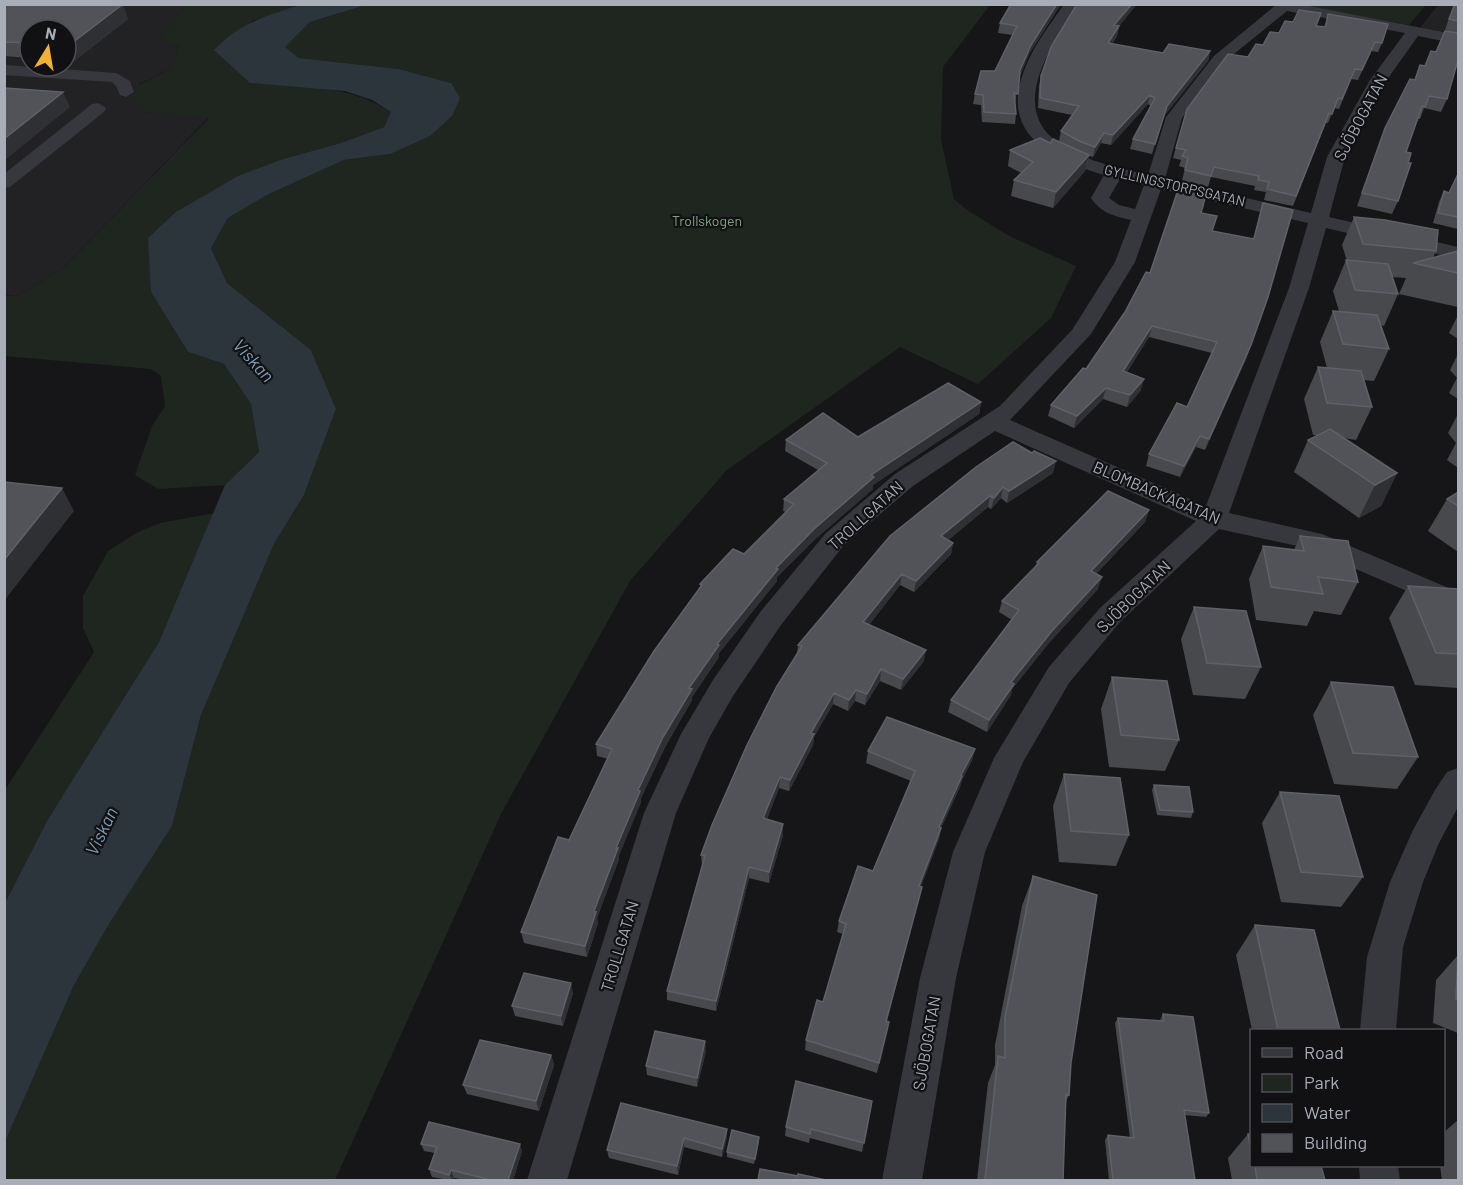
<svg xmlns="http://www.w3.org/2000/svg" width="1463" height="1185" font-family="Barlow,sans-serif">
  <rect width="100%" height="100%" fill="#161618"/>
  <!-- built -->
  <path fill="#222225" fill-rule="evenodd" d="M4,5h182l-25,34 18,8 -7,21 -33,16 5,28 65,5 -148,153 -44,26 -13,-2zM30,30h36v36h-36z
    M1438,5h20v31l-38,-8z"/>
  <!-- green -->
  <path fill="#1e261f" d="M186,5h118l-52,16 -2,62c51,4 97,1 141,29l-7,15 -43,16 -58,16 -132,133 37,60 36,12 27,40 8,48 -34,33 -67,4 -23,-14 17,-49 13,-20 -4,-30 -10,-7 -146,-13 -1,-61 13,1 44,-26 148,-152 -65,-6 -12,-13 7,-14 33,-17 7,-21 -19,-8z
    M366,5h624l-47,62 -2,73 13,59 13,11 44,27 65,29 -25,52 -73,66 -78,-37 -173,123 -97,111 -129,233 -166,366h-330v-38l69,-157 35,-61 63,-98 29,-111 73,-171 30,-49 32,-86 -25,-59 -84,-67 -16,-35 17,-30 41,-24 75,-34 46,-6 61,-71 -52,-14 -100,-11 -15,-11 26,-25z
    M1296,5h130l-17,20z
    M215,513l-56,129 -111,177 -43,84v-113l89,-138 -11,-24v-32l25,-45 30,-19 22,-9z"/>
  <!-- water -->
  <path fill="#2c353c" d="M304,4l62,1 -56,17 -25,25 14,11 100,11 52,14 9,15 -8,18 -22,20 -40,18 -46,6 -75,34 -41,24 -17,30 16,35 84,67 25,59 -32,86 -30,49 -73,171 -29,111 -63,98 -35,61 -69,157v-239l43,-84 111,-177 66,-157 34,-33 -8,-48 -27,-40 -36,-12 -37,-60 -3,-54 28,-26 62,-36 45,-17 58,-16 43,-16 7,-15 -19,-12 -27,-9 -95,-8 -36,-33c25,-27 56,-36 90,-46z"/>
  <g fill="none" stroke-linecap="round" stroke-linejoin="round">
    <!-- minor -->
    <path fill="#37383d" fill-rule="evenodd" d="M1064,4h14c-11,18 -23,34 -31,52 -42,86 34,103 101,119l18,-58 48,-61 63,-52h22l159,31v9l-40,-8 -32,45 -41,76 -16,60 129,30v12l-132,-31 -17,60 -80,225 93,21 136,58v21l-151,-65 -88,-19 -99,93 -51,61 -46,79 -38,90 -29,126 -34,202h-40l38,-202 33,-126 41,-94 55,-91 51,-59 96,-87 -201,-90 -82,55 -69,59 -63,80 -48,71 -24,42 -33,75 -109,367h-40l117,-367 37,-79 32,-54 48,-69 65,-78 69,-59 105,-68 72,-76 43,-68 16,-42c-17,-4 -30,-7 -40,-22l13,-23c-64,-20 -110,-47 -73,-120 9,-18 22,-34 33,-51zM1287,11l118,22 -35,47 -43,77 -16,56 -146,-34 17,-61 42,-56zM1120,179l24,6 -9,24 -16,-4 -10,-7zM1161,189l147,34 -19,65 -83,218 -196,-86 81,-86 44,-72z
      M4,65l112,8 14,8 4,11 -8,5 -6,-2 -4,-9 -4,-4 -108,-7z
      M98,103l8,5 -2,4 -94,75 -6,1v-14l88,-70z
      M1458,768v39l-19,36 -16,39 -20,65 -7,83h-36l7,-73 23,-75 23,-52 22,-40 12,-18z
      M1359,1166h39l2,14h-40z"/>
  </g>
  <!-- wall -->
  <path fill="#47494d" d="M4,4l124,15 -54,42 -8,-1v-30h-36v28l-26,-2z
    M1011,4h50l-32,50 -10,24 -4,26 1,10 -1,10 -33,-2 -1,-17 -8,-1 2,-10 20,-23 18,-36 -15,-2 2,-10z
    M1077,4h60l-18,22 -2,10 -5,8 51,9 47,-2 -2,10 -44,55 -12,38 -22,-5 3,-10 18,-33 -3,-2 -37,41 -10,-2 -8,14 -4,-1 -4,15 -32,37 -42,-12 3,-16 7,-7 -13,-7 2,-16 40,-7 15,1 -6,-3 2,-10 11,-16 -34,-7 1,-22 2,-10z
    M1454,4h4v56l-11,39 -6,13 -17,-4 -4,11h-2l-12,33 2,11 -10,38 -6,13 -35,-8 28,-78 30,-48 5,-15 5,1 11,-14 21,-19 -12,-3z
    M1328,14l54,29 -4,9 -7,-1 -13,29 -7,-1 -12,30 -5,-1 -6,15h-2l-33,83 -29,-6 2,-8 -12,-2 1,-4 -44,-9 -3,10 -26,-6 3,-13 -6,-2 2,-6 -8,-2 14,-49 61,-52 31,-24 38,-7 7,1z
    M1458,174v55l-25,-6 6,-21 5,-11 5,2z
    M1263,203l-16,154 -42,93 -9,-3 -16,30 -34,-11 3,-12 38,-47 25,-54 -63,-16 -22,35 14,18 -14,17 -24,-8 -29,29 -26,-12 3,-11 35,-36 39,-57 25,-39 51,-60 11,18 41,8z
    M1354,217l82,34 -3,7 25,-7v56l-59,-13 7,-16 -14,-1 6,17 -14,32 -4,-1 9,24 -15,32 -11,-1 9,27 -16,33 -12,-2 53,35 -16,33 -22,12 -65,-46 14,-32 9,-5h-4l-9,-36 14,-32 9,1 -7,-26 13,-31h6l-6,-20 13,-31 1,1 -5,-16z
    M1458,315v24l-9,-6z
    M1458,354v45l-9,-6 8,-15 -7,-8z
    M981,402l-2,12 -106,71v4l-60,52 -36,36v4l-58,72v4l-27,40v3l-28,49 -23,49v4l-22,53v4l-22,59 1,5 -11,34 -63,-14 -3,-11 48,-92 39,-81 -11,-3 -1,-12 104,-157v-3l44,-30 42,-42 -3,-1 1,-12 34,-29 -33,-19 1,-11 72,-3z
    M1458,414v54l-11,-8 9,-17 -8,-10z
    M976,467l77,6 -46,30 -6,-5 -10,11 -3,-2 -40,33 5,3 -2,11 -37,38 -14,-7 -31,40 55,36 -23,29 -21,-9 -15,24 -10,-4 -7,10 -15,-7 -19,33 -1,8 -24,46 -10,-3 -12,31 16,16 -14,48 -20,-5 -33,133 -49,-11v-9l35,-125 -1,-11 96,-201 1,-9z
    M1458,492v60l-30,-21 19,-32z
    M1149,510l-4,12 -49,52 2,15 -50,55 -36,45 -1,6 -24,37 -39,-20 3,-12 61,-80 -13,-8 3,-11 33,-34 2,-5z
    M1300,536l58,46 -17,33 -27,-4 -7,15 -51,-6 -7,-41 14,-33 31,4z
    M1408,586l50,3v99l-43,-3 -26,-67z
    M1194,607l67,60 -16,32 -52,-4 -12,-56z
    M1112,677l67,63 -14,31 -56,-4 -8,-58z
    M1331,682l87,75 -21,32 -63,-5 -21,-69z
    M975,749l-3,11 -10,20 -2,7 -19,41 -2,11 -18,47 1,1 -3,11 -32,123 2,1 -12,51 -72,-23 1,-10 17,-38 20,-68 -6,-2 2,-11 34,-50 38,-90 -45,-18 2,-12z
    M1064,774l65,61 -13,31 -57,-4 -6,-56z
    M1154,785l39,27 -2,6 -34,-3 -5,-25z
    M1280,792l83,85 -22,30 -60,-5 -19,-79z
    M1033,876l38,187 -2,32 -3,6 -3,79h-86l11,-97 7,-18v-20l27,-139z
    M1255,925l85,105h-88l-16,-75z
    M1458,955v78l-25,-10 3,-43z
    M573,993l-10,33 -48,-10 -3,-10z
    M1163,1014l46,99 -3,4 -22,-2 11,65h-86l-4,-40 3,-5 22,3 -15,-115 3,-5 42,3v-1z
    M706,1051l-9,36 -50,-12 -1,-9z
    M551,1055l3,10 -15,46 -72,-17 -4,-9z
    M872,1101l-10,51 -52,-14 -1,5 -24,-7 1,-9z
    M1458,1120v60h-16l-2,-14h3v-33z
    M727,1129v8l-5,20 -38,-10 -6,28 -69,-17 -2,-8z
    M1248,1134h3v32h70l4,14h-93l-4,-22z
    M759,1142l-5,22 -27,-7v-5z
    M421,1144l101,7 -9,29h-47l-12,-2 -1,2h-5l-16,-3 -3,-8 6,-16 -11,-2z"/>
  <!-- shaded-wall -->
  <path fill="#2f3033" d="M123,4l5,15 -54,42 -6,-15z
    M1057,4h4l-32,50 -10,25 1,-9 11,-25z
    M1132,4h5l-25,31 2,-10z
    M1119,26l-2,10 -11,16 2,-9z
    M1210,51l-2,10 -44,55 -12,38 15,-48z
    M63,92l7,15 -66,54v-22z
    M1150,95l-2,9 -37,41 2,-10z
    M1104,133l-3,10 -8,14 2,-10z
    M1089,155l-4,16 -32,37 3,-16z
    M1152,326l-3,11 -29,45 3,-11z
    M1251,345l-4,12 -42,93 4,-11z
    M1144,379l-3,11 -14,17 3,-12z
    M1106,388l-3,11 -29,29 3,-12z
    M981,402l-2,12 -106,71v4l-60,52 -36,36v4l-58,72v4l-27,40v3l-28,49 -23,49v4l-22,53v4l-22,59 1,5 -11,34 -2,-11 9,-35 22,-63 22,-58 25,-53 26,-49 28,-44 59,-76 38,-39 57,-54z
    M1200,436l-4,11 -16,30 4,-11z
    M1056,461l-3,12 -46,30 2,-12z
    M1397,473l-16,33 -22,12 16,-33z
    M1003,487l-2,11 -10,11 3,-11z
    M62,488l12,23 -70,90v-41z
    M990,496l-2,11 -49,41 2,-12z
    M1149,510l-4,12 -58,61 4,-12z
    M953,543l-2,11 -37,38 2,-11z
    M902,574l-2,11 -38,49 1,-12z
    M1102,577l-4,12 -50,55 -36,45 -1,6 -24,37 2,-12 22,-38 40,-50z
    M926,650l-2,11 -23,29 2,-11z
    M881,669l-1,12 -15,24 2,-11z
    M856,690l-1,11 -7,10 1,-11z
    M834,693l-1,11 -19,33 -1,8 -24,46 1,-11 21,-47z
    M975,749l-3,11 -10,20 -2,7 -24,51 3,-11 22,-52z
    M780,777l-1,11 -16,41v-11z
    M783,824v11l-14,48v-11z
    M941,828l-2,11 -22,58 2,-11z
    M749,867v11l-33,133v-10z
    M571,983l2,10 -10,33 -2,-10z
    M705,1041l1,10 -9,36v-9z
    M551,1055l3,10 -15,46 -3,-10z
    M727,1129v8l-5,20v-8z
    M684,1138v9l-6,28 -1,-9z
    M520,1144l2,7 -9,29h-5z
    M451,1170l3,8 -1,2h-1l-3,-5z"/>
  <!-- building -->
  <path fill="#525359" stroke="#5f6168" stroke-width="1.5" d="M4,4h119l-55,42h-2v-16h-36v13l-26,-1z
    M1011,4h46l-26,41 -11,25 -2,24 -4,-1 2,21 -32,-2 -1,-17 -8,-1 6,-23h14l22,-45 -17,-3z
    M1077,4h55l-18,21 5,1 -11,17 55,10 6,-9 41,7 -43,55 -12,38 -22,-5 22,-41 -5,-3 -37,40 -9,-2 -9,14 -16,-6 -18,-10 18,-25 -39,-8 1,-22 10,-29z
    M1455,4h3v17l-9,-2z
    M1299,10l22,3 -5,13 10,1 2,-13 60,10 -6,19 -7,-1 -13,28 -7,-1 -13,30 -4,-1 -6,16 -3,-1 -33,83 -29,-7 2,-7 -11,-2 1,-4 -45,-9 -3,9 -26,-6 3,-12 -6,-2 4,-6 -10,-2 11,-39 41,-55 20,3 8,-13 7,1 7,-13 9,1 6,-12 8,1z
    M1445,31l13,2v27l-11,39 -18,-3 -4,11 -3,-1 -16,46 5,1 -3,10h3l-13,38 -36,-8 23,-65 25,-49 5,1 5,-15 5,1 6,-15 5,1z
    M4,88l59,4 -59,47z
    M1040,138l10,5 3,-4 36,16 -33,37 -42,-12 19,-18 -23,-12z
    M1458,174v43l-20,-4 6,-22 5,2z
    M1180,184l27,7 -6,22 16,3 -5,15 42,8 9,-36 30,7 -25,87 -17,48 -42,94 -9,-3 -16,30 -35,-12 28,-51 10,4 30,-65 -65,-16 -29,45 21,8 -14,16 -24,-7 -29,28 -26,-11 32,-37 3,1 39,-57 21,-40 4,1z
    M1354,217l31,3 53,10 -2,21 -73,-7z
    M1458,251v22l-45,-10z
    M1346,260l42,4 10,30 -43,-4z
    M1333,311l44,4 12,34 -46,-5z
    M1318,367l43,4 11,36 -45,-4z
    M948,383l33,19 -110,73 3,2 -60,52 -38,39 2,1 -61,75 2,1 -30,43 3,1 -29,48 -25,53 2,1 -24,57h2l-24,63 2,1 -11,34 -64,-14 37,-95 11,3 43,-91 -16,-5 58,-93 48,-66 -2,-1 33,-35 11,5 50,-50 -10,-5 43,-36 -41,-23 37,-27 35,24z
    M1330,429l67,44 -22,12 -67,-45z
    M1013,442l19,11 2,-2 22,10 -47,30 -6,-4 -9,11 -4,-2 -49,40 12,7 -37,38 -14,-7 -39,48 63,28 -23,29 -22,-10 -14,25 -11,-4 -7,10 -15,-7 -23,40 3,1 -24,46 -10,-3 -17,41 20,6 -14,48 -20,-5 -33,134 -49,-10 38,-135 -4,-1 11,-30 35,-80 30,-59 25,-40 -4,-1 92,-109 86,-69z
    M4,482l58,6 -58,72z
    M1108,491l41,19 -58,61 11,6 -51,55 -40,50 3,2 -25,36 -38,-20 68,-90 -17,-9 37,-38 -2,-1z
    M1458,492v14l-11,-7z
    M1300,536l48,5 10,41 -40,-5 5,17 -52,-7 -8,-41 41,5z
    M1408,586l50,3v65l-22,-1z
    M1194,607l52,4 15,56 -54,-4z
    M1112,677l55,4 12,59 -58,-5z
    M1331,682l62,5 25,70 -65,-4z
    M887,717l88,32 -14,26 1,1 -23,51 2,1 -22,58 3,1 -36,134 3,1 -10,41 -73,-23 11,-40 6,2 23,-78 -7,-3 19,-55 15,5 42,-100 -47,-20z
    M1064,774l56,4 9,57 -58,-4z
    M1154,785l35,2 4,25 -33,-2z
    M1280,792l59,4 24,81 -62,-5z
    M1033,876l64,19 -26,168 -2,32 -3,-1 -3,86h-78l13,-124 7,2v-41z
    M1255,925l59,5 26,100h-62z
    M1458,955v45l-2,-1z
    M524,973l47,10 -10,33 -49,-10z
    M1163,1014l30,3 16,96 -25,-3 11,70h-82l-5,-45 26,3 -16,-120 46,3z
    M655,1031l50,10 -8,37 -51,-12z
    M480,1040l71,15 -15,46 -73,-16z
    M796,1081l76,20 -8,42 -53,-14 -1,5 -24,-7z
    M621,1103l106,26 -5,20 -38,-11 -7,28 -70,-16z
    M429,1122l91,22 -12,36h-17l-40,-10 -2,5 -20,-6 8,-22 -16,-3z
    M732,1130l27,7 -4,22 -28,-7z
    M1248,1134h3v16z
    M1255,1166h66l4,14h-68z
    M760,1169l38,7v-2l28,6h-68z"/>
  <g text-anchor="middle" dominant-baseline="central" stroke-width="4.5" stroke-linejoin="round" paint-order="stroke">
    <!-- far-street labels -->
    <g font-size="14" fill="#a8adb8" stroke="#111113">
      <text transform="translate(1175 185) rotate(13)">GYLLINGSTORPSGATAN</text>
    </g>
    <!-- far-park labels -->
    <g font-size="14" fill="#7fa381" stroke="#111113">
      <text x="707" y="220">Trollskogen</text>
    </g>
    <!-- street labels -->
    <g font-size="16" fill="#a8adb8" stroke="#111113">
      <text transform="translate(1360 117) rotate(-62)">SJÖBOGATAN</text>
      <text transform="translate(1157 492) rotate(23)">BLOMBACKAGATAN</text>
      <text transform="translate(865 515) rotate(-42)">TROLLGATAN</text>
      <text transform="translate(1133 596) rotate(-44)">SJÖBOGATAN</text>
      <text transform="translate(619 946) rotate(-73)">TROLLGATAN</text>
      <text transform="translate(926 1043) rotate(-80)">SJÖBOGATAN</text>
    </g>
    <!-- water labels -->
    <g font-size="18" font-style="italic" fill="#7f9bb3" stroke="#111113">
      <text transform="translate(254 360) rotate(48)">Viskan</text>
      <text transform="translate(101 831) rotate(-64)">Viskan</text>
    </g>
  </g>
  <!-- border -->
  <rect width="1463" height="1185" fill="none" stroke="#a8adb8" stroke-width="12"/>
  <!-- legend -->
  <rect x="1250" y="1029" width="195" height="138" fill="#111113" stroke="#4d4f55" stroke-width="1.5"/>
  <rect x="1262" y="1048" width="30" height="9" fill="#37383d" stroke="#4d4f55" stroke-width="1.5"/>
  <text x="1304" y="1059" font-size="18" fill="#a8adb8">Road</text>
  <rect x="1262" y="1074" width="30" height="18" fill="#1e261f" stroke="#4d4f55" stroke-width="1.5"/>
  <text x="1304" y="1089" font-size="18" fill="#a8adb8">Park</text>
  <rect x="1262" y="1104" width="30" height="18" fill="#2c353c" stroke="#4d4f55" stroke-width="1.5"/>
  <text x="1304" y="1119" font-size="18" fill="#a8adb8">Water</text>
  <rect x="1262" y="1134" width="30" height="18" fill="#525359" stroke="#4d4f55" stroke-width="1.5"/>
  <text x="1304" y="1149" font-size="18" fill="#a8adb8">Building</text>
  <!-- north arrow -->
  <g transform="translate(48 48) rotate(11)"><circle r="28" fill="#111113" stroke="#4d4f55" stroke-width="1.5"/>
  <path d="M0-4.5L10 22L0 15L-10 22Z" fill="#f2b134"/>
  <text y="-9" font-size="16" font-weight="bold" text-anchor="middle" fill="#a8adb8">N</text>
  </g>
</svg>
